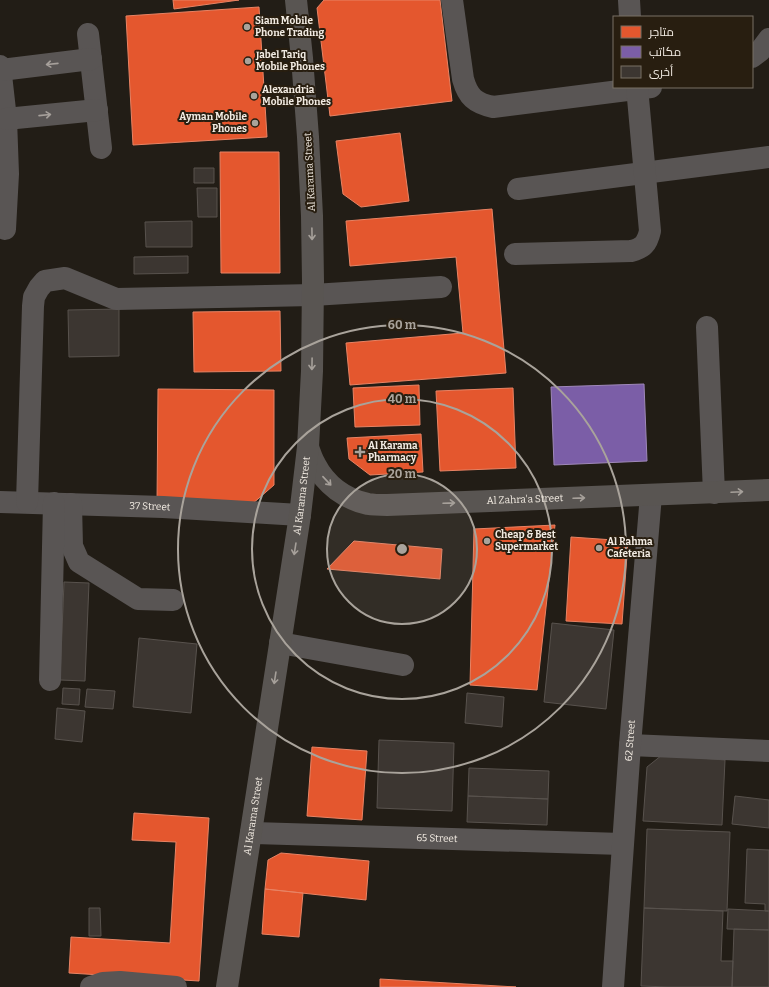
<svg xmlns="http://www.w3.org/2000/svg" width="769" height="987" font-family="Bitter,Cairo,serif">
  <rect width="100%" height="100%" fill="#221d16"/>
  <!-- shops -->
  <path fill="#e4572e" stroke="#e88364" d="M173,0h66l-65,9z
    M324,0h116l12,101 -122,15 -13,-108z
    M259,7l8,130 -134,8 -7,-129z
    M400,133l9,68 -48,6 -18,-13 -7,-53z
    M220,152h59l1,121h-59z
    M492,209l14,164 -156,12 -4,-42 117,-10 -7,-76 -106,9 -4,-45z
    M280,311l1,60 -87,1 -1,-60z
    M419,385l1,40 -65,2 -2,-39z
    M513,388l3,80 -76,3 -4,-80z
    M158,389l116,1v95l-23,20 -94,-2z
    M421,434l2,38 -53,3 -21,-16 -2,-21z
    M555,525l-18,165 -67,-5 4,-156z
    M571,537l57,4 -6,83 -56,-3z
    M354,541l88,8 -2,30 -113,-10z
    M312,747l55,4 -5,69 -55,-4z
    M134,813l75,5 -10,163 -130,-8 2,-36 99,6 6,-101 -44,-2z
    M281,853l88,8 -3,39 -101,-11 3,-29z
    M265,889l38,4 -4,44 -37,-3z
    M380,979l136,8h-136z"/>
  <!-- offices -->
  <path fill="#7b5ea7" stroke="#9f88b9" d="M644,384l3,77 -93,4 -3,-78z"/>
  <!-- building -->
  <path fill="#3c3631" stroke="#58524d" d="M194,168h20v15h-20z
    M197,188h20v29h-19z
    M192,221v26h-46l-1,-25z
    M188,256v17l-54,1v-17z
    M119,309v47l-50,1 -1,-47z
    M64,582l25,1 -4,98 -25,-1z
    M552,623l62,7 -8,79 -62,-7z
    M139,638l58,6 -6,69 -58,-6z
    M63,688l17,1 -1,16 -17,-1z
    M87,689l28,2 -2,18 -28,-2z
    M467,693l37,4 -2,30 -37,-4z
    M57,708l28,3 -3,31 -27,-3z
    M379,740l75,3 -2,68 -75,-3z
    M662,755l63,5 -3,65 -79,-4 4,-54z
    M469,768l80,3 -1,28 -80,-3z
    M468,796l80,3 -1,26 -80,-3z
    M735,796l34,4v28l-37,-4z
    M647,829l83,3 -3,79 -83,-3z
    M747,849l22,1v61h-4v-7l-20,-1z
    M89,908h11l1,28h-12z
    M644,908l79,3 -2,50h12l-1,26h-62l-29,-1z
    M728,909l41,2v19l-42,-1z
    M734,929l35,1v57h-37z"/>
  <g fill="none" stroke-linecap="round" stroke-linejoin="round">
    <!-- minor -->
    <g stroke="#595554" stroke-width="22">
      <path d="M452,0l11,79c5,18 12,24 30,28l158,-20"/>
      <path d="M629,0l1,17"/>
      <path d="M88,34l13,114"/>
      <path d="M752,57l8,-6 9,-12"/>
      <path d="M0,66l6,53 2,55 -3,55"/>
      <path d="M1,70l90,-11"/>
      <path d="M6,119l91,-9"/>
      <path d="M518,189l251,-32"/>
      <path d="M515,254l116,-3c12,-3 16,-7 19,-20l-13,-144"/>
      <path d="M707,327l7,166"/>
      <path id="s1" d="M0,502l163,5 137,8"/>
      <path d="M27,502l6,-196 1,-9 5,-9 6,-7 20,-3 51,21 197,-4 128,-8"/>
      <path d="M71,504l1,42 7,16 59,37 35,1"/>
      <path d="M280,643l123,22"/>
      <path d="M50,680l4,-177"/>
      <path d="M630,745l139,6"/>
      <path id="s2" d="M251,833l371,11"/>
      <path d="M91,987l12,-4 17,-1 56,5"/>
      <path id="s3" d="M613,987l17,-242 21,-250"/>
    </g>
    <!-- major -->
    <g stroke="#595552" stroke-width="22">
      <path id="s4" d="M308,447c2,6 4,12 7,17 11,21 30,35 53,40 6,1 13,1 19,1l382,-15"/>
      <path id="s5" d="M227,987l73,-472 8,-68 4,-76 1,-90 -1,-65 -4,-79 -6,-79 -6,-58"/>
    </g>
  </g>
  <!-- one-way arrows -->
  <defs><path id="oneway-shaft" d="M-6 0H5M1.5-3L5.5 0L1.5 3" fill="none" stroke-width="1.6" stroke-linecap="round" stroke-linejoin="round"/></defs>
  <g stroke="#a6a09b">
    <use href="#oneway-shaft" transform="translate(52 64) rotate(174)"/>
    <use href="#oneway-shaft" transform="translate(45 115) rotate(-6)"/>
  </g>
  <g stroke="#a6a09a">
    <use href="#oneway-shaft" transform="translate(312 234) rotate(89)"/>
    <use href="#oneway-shaft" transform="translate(312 364) rotate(91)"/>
    <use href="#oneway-shaft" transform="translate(327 481) rotate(47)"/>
    <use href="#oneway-shaft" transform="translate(737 492) rotate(-3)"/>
    <use href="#oneway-shaft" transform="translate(579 498) rotate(-2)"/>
    <use href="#oneway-shaft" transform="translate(449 503) rotate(-2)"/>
    <use href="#oneway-shaft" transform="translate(295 549) rotate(99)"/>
    <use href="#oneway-shaft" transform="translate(275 678) rotate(99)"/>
  </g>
  <!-- distance rings -->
  <circle cx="402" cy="549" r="75" fill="#a9a39b" fill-opacity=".12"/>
  <g fill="none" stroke="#a9a39b" stroke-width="2">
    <circle cx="402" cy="549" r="75"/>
    <circle cx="402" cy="549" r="150"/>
    <circle cx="402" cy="549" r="224"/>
  </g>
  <!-- markers -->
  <g fill="#a9a39b" stroke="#281e10" stroke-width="1.5">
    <circle cx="247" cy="27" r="4"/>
    <circle cx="248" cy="61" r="4"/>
    <circle cx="254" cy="96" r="4"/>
    <circle cx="255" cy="123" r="4"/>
    <path d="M358 446h4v4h4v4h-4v4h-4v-4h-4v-4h4z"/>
    <circle cx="487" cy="541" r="4"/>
    <circle cx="599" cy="548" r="4"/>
  </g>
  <g text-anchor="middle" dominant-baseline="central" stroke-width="4" stroke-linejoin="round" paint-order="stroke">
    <!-- poi labels -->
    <g font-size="10" font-weight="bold" fill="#f2ebe2" stroke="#281e10" text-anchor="start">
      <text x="255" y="21">Siam Mobile<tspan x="255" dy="12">Phone Trading</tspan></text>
      <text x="256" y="55">Jabel Tariq<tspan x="256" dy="12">Mobile Phones</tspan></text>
      <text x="262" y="90">Alexandria<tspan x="262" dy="12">Mobile Phones</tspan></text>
      <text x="247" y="117" text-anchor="end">Ayman Mobile<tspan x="247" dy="12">Phones</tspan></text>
      <text x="368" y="446">Al Karama<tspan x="368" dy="12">Pharmacy</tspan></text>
      <text x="495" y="535">Cheap &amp; Best<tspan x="495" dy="12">Supermarket</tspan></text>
      <text x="607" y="542">Al Rahma<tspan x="607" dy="12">Cafeteria</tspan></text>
    </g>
    <!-- street labels -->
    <g font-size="10" fill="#f2ebe2" stroke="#281e10">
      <text transform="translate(310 172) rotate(-93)">Al Karama Street</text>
      <text stroke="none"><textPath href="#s5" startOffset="497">Al Karama Street</textPath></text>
      <text stroke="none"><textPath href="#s4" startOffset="244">Al Zahra'a Street</textPath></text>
      <text stroke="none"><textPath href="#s1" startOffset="150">37 Street</textPath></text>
      <text stroke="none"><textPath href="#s3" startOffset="247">62 Street</textPath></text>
      <text stroke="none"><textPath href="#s5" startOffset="173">Al Karama Street</textPath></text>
      <text stroke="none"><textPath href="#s2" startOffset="186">65 Street</textPath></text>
    </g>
  </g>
  <circle cx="402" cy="549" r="6" fill="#a9a39b" stroke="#281e10" stroke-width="2"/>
  <g font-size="12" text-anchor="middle" font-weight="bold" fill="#a9a39b" stroke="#281e10" stroke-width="4" stroke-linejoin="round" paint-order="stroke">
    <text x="402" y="329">60 m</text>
    <text x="402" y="403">40 m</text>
    <text x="402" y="478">20 m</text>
  </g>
  <!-- legend -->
  <rect x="613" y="16" width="140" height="72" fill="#281e10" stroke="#797064"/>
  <rect x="621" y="26" width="20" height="12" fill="#e4572e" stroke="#797064"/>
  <text x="649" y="36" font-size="12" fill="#f2ebe2">متاجر</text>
  <rect x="621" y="46" width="20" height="12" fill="#7b5ea7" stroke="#797064"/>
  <text x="649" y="56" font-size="12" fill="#f2ebe2">مكاتب</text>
  <rect x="621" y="66" width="20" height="12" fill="#3c3631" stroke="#797064"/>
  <text x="649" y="76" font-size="12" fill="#f2ebe2">أخرى</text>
</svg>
